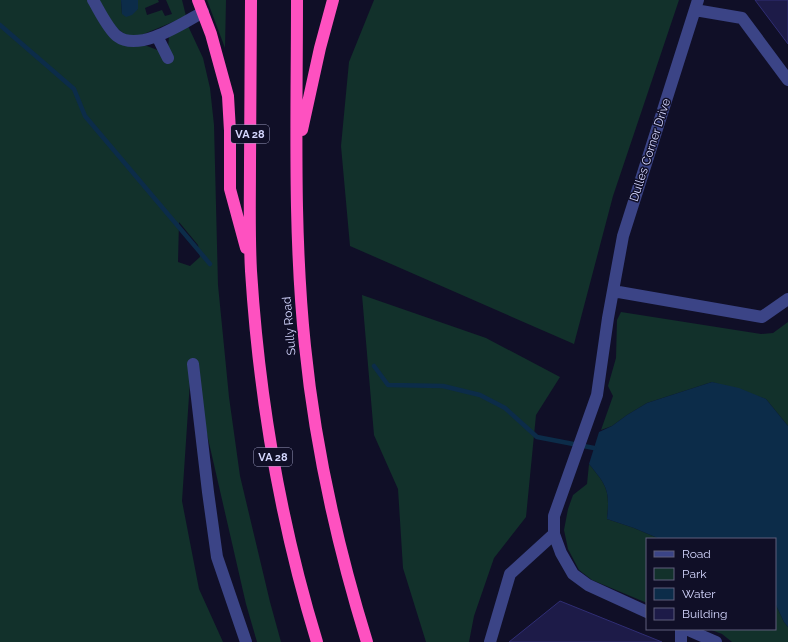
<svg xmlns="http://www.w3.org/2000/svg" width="788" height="642" font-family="Raleway,sans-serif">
  <rect width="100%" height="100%" fill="#100f27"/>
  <!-- green -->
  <path fill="#12312b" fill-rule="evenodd" d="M0,0h88l36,45 23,1 13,5 8,-2 1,-13 11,-17 -41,17h-12l-14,-11 -14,-25h22l1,14 16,-5v-9h20l1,2 -14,6 2,7 15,-5 3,6 7,-2 -6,-14h16l7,28 14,30 7,30 4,37 4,160 11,112 11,79 30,126 11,40h-24l-11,-38 -48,-209 -8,-14 -8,120 17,88 24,53h-223zM179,222l19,23 2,12 -10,9 -12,-4z
    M207,0h19l-1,48z
    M374,0h305l-66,196 -39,148 -224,-98 -9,-100 8,-84z
    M362,295l124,43 74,39 -24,38 -10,102 -32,41 -20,58 -5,26h-43l-23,-74 -5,-79 -24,-54z
    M621,312l140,22 12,-1 15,-11v104l-22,-27 -54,-17 -65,21 -20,12 -15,11 -11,4 12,-34 -5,-10 8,-28 1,-38z
    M589,464c18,22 21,26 18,55l27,9 26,11h-13v64l-55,-23 -13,-10 -11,-21 -4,-19 4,-21 5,-14 14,-11z
    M775,603l9,19 4,5v15h-56l-10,-8 -13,-5h66z"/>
  <!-- water -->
  <path fill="#0c2c49" d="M121,0h17v9l-6,6 -6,2 -4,-3z
    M712,382l27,6 27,11 22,27v201l-4,-5 -9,-19v-64h-115l-26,-11 -27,-9c3,-29 0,-33 -18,-55l10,-32 13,-6 15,-11 20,-12z"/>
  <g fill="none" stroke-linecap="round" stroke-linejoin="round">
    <!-- stream -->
    <path stroke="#0c2c49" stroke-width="4.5" d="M0,25l74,64 11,27 125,148
      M374,366l14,19 55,1 37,9 25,13 32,29 57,11"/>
  </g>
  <!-- building -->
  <path fill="#1d1b48" stroke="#302e74" d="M755,0h33v44z
    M560,601l102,41h-153z"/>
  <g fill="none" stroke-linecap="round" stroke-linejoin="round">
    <!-- minor -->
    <path stroke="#3b4486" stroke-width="12" d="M93,0c6,10 15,29 24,36 22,17 66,-13 86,-24
      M695,10l47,8 46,62
      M157,36l11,22
      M613,291l149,26 26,-18
      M193,364l15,128 9,65 29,85
      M647,612l-59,-27 -15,-11 -12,-21 -7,-19v-18l43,-121 11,-77 15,-82 75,-236
      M681,629v13
      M686,629l30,13
      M490,642l20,-68 44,-40"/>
    <!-- highway -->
    <path stroke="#fe51c0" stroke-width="12" d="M198,0l13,34 17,62 2,35v58l16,59
      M251,0c0,54 -1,109 -1,163 0,36 -1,72 1,108 8,126 29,250 66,371
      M297,0c0,115 -4,231 8,346 10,100 32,199 62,296
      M302,130l18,-82 13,-48"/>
  </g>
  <g text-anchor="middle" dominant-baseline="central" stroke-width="3" stroke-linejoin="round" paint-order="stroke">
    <!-- shield labels -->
    <g fill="#100f27" stroke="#9a9bbe" stroke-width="1">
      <rect x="231" y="125" width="38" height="18" rx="3"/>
      <rect x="254" y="448" width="38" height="18" rx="3"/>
    </g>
    <g font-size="11" font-weight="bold" fill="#d5d7ff">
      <text x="250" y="134">VA 28</text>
      <text x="273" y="457">VA 28</text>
    </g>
    <!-- street labels -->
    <g font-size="12" fill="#d5d7ff" stroke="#100f27">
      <text transform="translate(650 150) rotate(-72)">Dulles Corner Drive</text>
      <text transform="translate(289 326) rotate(-95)">Sully Road</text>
    </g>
  </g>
  <!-- legend -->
  <rect x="646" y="538" width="130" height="92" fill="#100f27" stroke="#5f5f7d"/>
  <rect x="654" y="551" width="20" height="6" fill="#3b4486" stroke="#5f5f7d"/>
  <text x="682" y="558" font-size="12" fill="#d5d7ff">Road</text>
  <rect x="654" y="568" width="20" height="12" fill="#12312b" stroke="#5f5f7d"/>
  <text x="682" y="578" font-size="12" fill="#d5d7ff">Park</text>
  <rect x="654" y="588" width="20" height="12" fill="#0c2c49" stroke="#5f5f7d"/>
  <text x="682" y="598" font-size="12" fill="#d5d7ff">Water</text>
  <rect x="654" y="608" width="20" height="12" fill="#1d1b48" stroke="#5f5f7d"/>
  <text x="682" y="618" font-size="12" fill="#d5d7ff">Building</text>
</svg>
